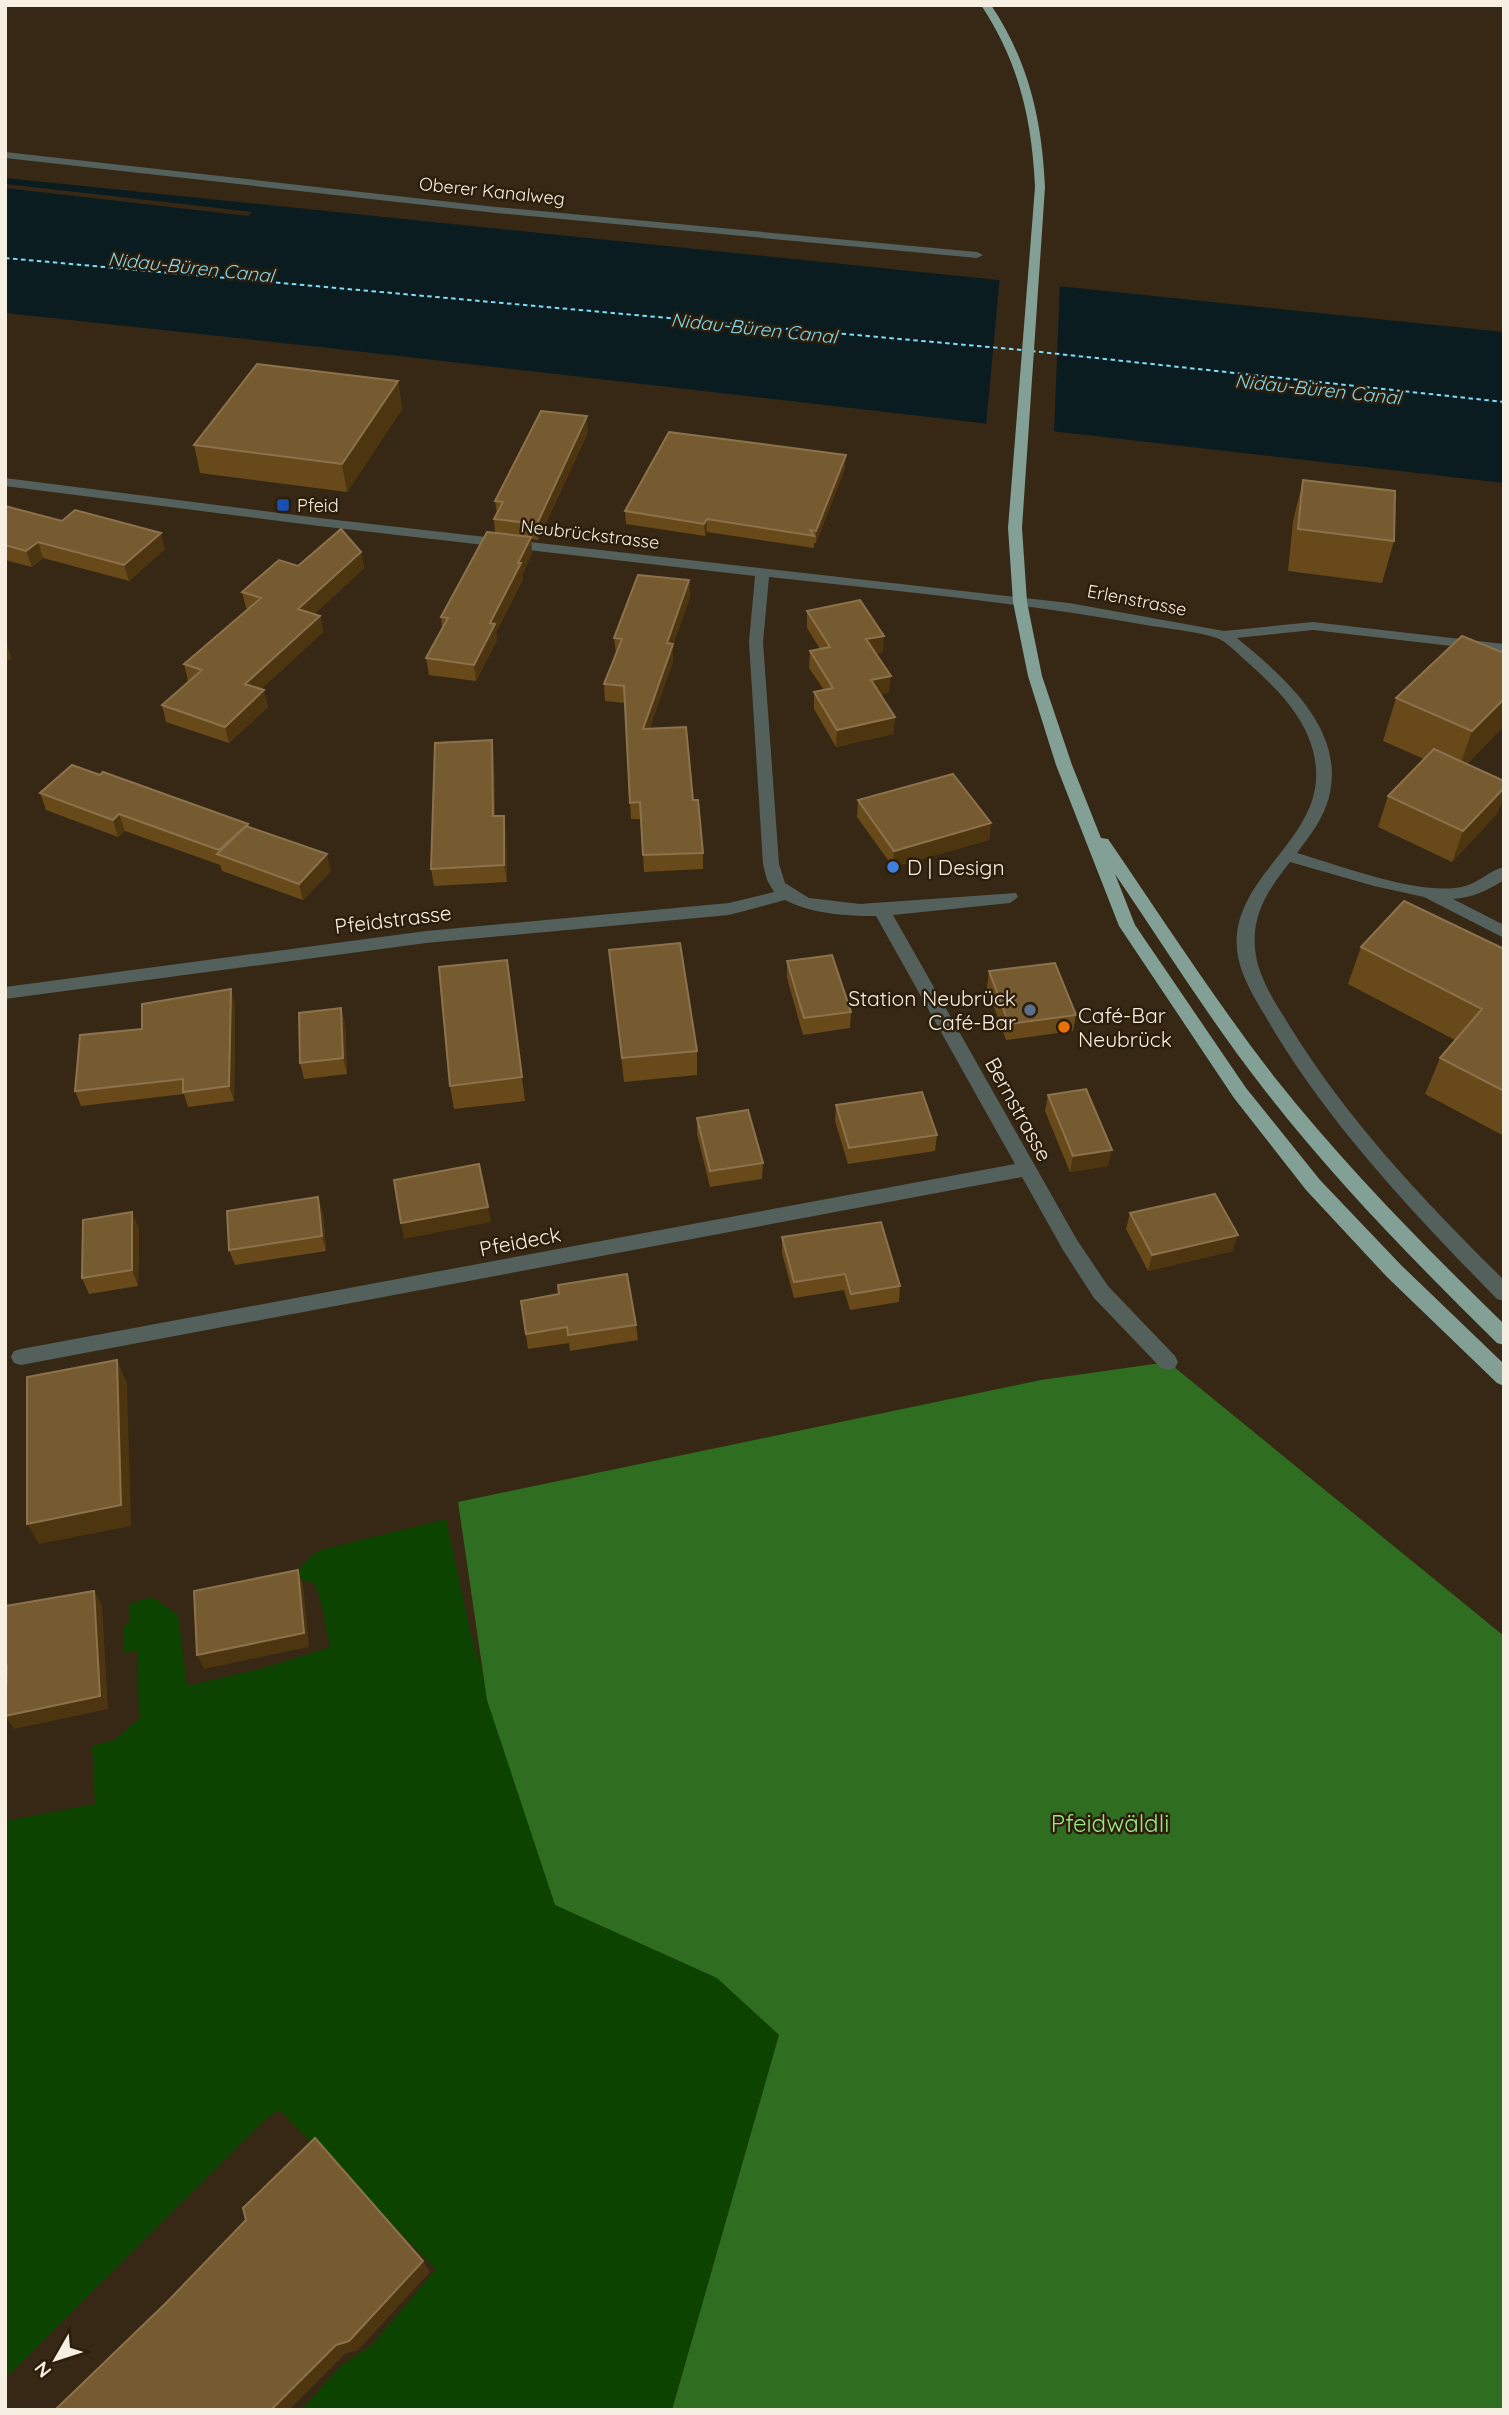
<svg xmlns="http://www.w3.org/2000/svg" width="1509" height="2415" font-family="Quicksand,sans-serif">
  <rect width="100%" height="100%" fill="#362815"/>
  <!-- green -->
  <path fill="#0d4300" d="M446,1519l24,111 40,137 45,138 162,73 62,57 -107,375h-371l40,-44 31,-21 64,-76 -157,-159 -13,9 -261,260v-558l90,-17 -3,-58 22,-6 25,-21 -2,-68 -14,2v-28l6,-1v-20l23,-7 26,18 9,71 77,-18 66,-21 -9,-45 -7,-19 -18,-4 5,-13 16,-15z"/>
  <!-- forest -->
  <path fill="#2f6d20" d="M1168,1362l336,274v774h-832l107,-375 -62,-57 -162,-73 -68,-205 -29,-198 583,-122z"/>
  <!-- water -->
  <path fill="#0b1c21" d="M5,178l1499,154v151l-1184,-136 -315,-34z"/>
  <!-- pier -->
  <path fill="#362815" d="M5,184l169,19 78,9 -4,4 -243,-28z
    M1000,275l60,7 -6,152 -68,-8z"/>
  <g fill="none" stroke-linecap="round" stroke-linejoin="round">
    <!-- ferry -->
    <path stroke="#81dbf6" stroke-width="2" stroke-dasharray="4.5 3.5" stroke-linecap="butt" d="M5,258l1017,92
      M1031,351l473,51"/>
    <!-- minor -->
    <path fill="#54605c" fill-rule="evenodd" d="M5,152l491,55 481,45 6,3 -6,3 -481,-45 -491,-55z
      M5,478l314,40 750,85 155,28 89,-9 191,22v8l-191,-22 -76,8c47,39 109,91 92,159 -5,21 -20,40 -32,56 41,12 128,45 168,33 15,-4 25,-16 39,-19v13c-16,10 -32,18 -51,19l51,26v13l-80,-41 -50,-11 -84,-24c-21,27 -38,51 -35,86 2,28 20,54 34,77 59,96 135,176 215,255v21l-7,-2c-82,-84 -162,-168 -223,-268 -14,-25 -34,-52 -37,-81 -7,-73 84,-109 79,-181 -3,-46 -38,-80 -70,-108 -8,-7 -16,-16 -25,-21 -14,-8 -62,-12 -81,-16 -122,-22 -247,-33 -371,-47l-6,65 16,222 6,19 24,15 51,6 156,-11 2,4 -8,6 -117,12 184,325 31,46 67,70 3,6 -3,6 -7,2 -7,-2 -67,-70 -31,-48 -41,-73 -1001,188 -7,-2 -3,-6 3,-6 7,-2 994,-185 -139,-248c-31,0 -63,-2 -91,-16l-56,15 -303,28 -421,56v-12l421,-56 303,-28 45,-11 -7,-12 -4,-16 -14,-222 6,-66 -436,-50 -314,-40z"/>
    <!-- trunk -->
    <path fill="#82a096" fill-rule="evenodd" d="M981,5h10c38,57 51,115 54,182l-23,341 5,74 15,74 30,89 29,73 7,1c55,80 108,163 168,240 69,87 148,167 228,245v21l-7,-2c-82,-81 -163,-163 -234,-255 -53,-68 -99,-142 -148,-214l20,51 111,163 74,92 81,85 103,99v22l-7,-3 -110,-106 -81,-87 -72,-92 -115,-172 -63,-161 -28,-89 -15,-74 -5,-74 27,-341c-3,-67 -16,-125 -54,-182z"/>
  </g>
  <!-- wall -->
  <path fill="#68491a" d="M398,381l4,28 -55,83 -147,-19 -6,-28z
    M588,432l-50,108 -7,-1 1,14 -10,22 1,4 -27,53 1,8 -21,41 -47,-6 -3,-17 16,-30 -1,-11 54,-84 -1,-14 3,-5 -2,-13z
    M845,468l-29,75h-2v5l-107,-16 -2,4 -79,-12 -1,-13z
    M1303,480l91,61 -12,42 -94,-12 5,-50z
    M5,506l57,15 103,28 -36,32 -86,-23 -11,9 -27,-7z
    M361,552l3,16 -50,46 6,2 3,16 -62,57 7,18 -39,36 -63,-21 -4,-17 27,-24h-1l-4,-17 64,-55 -2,-1 -4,-16 56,-26z
    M689,580l1,17 -17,48v16l-24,68 44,71 10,53v16l-59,3 -3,-53h-10l-6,-116 -20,-2 -1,-17 12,-30 -2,-16z
    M807,611l76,41 -7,2 13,38 -9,3 15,22 -2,17 -57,13 -22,-38v-17l10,-2 -15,-22 1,-17 10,-2 -13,-21z
    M1504,653v73l-37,38 37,17v14l-7,19 -45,48 -74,-35 10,-31 36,-37 -41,-18 13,-43z
    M494,757l1,59 11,16 1,50 -73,4 -3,-17z
    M40,793l208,31 1,3 82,44 -28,29 -81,-29 -2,-6 -95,-34 -7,6 -72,-27z
    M858,800l133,23 -2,17 -96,27 -36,-50z
    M1361,947l143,2v187l-79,-42 15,-36 15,-18 -107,-56z
    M609,950l88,101v24l-73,7z
    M507,960l18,141 -71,8 -4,-23z
    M787,961l64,51 -1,16 -47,7 -16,-57z
    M989,971l87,44 -3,16 -67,9 -19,-52z
    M235,1004l-1,97 -46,6 -4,-13 -103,12 -6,-15 67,-62z
    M341,1008l4,16 2,50 -43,5 -4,-16z
    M1048,1095l60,71 -38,6 -25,-61z
    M836,1105l101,30 -2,16 -87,13 -13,-43z
    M697,1118l66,45 -1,16 -52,8 -13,-53z
    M323,1213l3,38 -91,14 -6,-15z
    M1130,1213l103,38 -85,20 -22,-42z
    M139,1228l-1,58 -49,8 -7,-16z
    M782,1237l118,49 -1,16 -49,8 -6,-20 -50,8 -12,-45z
    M521,1301l115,24 2,15 -68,11 -1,-8 -41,6z"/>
  <!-- shaded-wall -->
  <path fill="#4d350f" d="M398,381l4,28 -55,83 -5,-28z
    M587,416l1,16 -50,108 -1,-16z
    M846,455l-1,13 -29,75v-12z
    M707,519v13l-2,4 -1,-12z
    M161,533l4,16 -36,32 -5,-16z
    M531,537l1,16 -10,22 1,4 -27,53 1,8 -21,41 -2,-16 16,-42z
    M38,542l5,16 -11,9 -6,-16z
    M361,552l3,16 -62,58 -4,-17z
    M689,580l1,17 -17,48v16l-29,85 -1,-17 24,-86z
    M320,616l3,16 -74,69 -4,-17z
    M884,636l-1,16 -18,4 1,-17z
    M5,639l7,19 -7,5z
    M891,676l-2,16 -19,5 1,-17z
    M264,690l4,17 -39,36 -4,-16z
    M1504,699v27l-47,48 15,-43z
    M895,717l-2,17 -57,13 1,-17z
    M492,740l2,17 1,76 -2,-17z
    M1504,788v7l-7,19 -45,48 11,-31z
    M119,814l6,17 -7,6 -5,-17z
    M504,816l2,16 1,50 -3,-17z
    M991,823l-2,17 -96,27 1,-16z
    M327,854l4,17 -28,29 -4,-16z
    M231,989l4,15 -1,97 -5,-15z
    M341,1008l4,16 2,50 -4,-16z
    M1112,1150l-4,16 -38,6 3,-16z
    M318,1197l5,16 3,38 -4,-15z
    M488,1207l3,15 -87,17 -3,-16z
    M132,1212l7,16 -1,58 -6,-16z
    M1238,1235l-5,16 -85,20 4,-16z
    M117,1360l10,23 4,143 -92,18 -12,-20z
    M298,1570l5,14 6,63 -105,22 -7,-14z
    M94,1591l8,14 6,104 -94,20 -9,-13z
    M7,1666l9,14 -11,3v-16z
    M423,2261l7,11 -72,78 -13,4 -56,56h-18z"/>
  <!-- building -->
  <path fill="#775b30" stroke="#8c724c" stroke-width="2" d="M257,364l141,17 -56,83 -148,-19z
    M541,411l46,5 -50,108 -43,-5 9,-17 -8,-1z
    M669,432l177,23 -30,76 -6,-1 4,6 -107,-17 -3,5 -79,-13z
    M1303,480l92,11 -1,50 -96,-12z
    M5,506l57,15 13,-11 86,23 -37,32 -86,-23 -12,9 -21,-6z
    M341,529l20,23 -63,57 22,7 -75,68 19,6 -39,37 -63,-22 40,-35 -18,-6 77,-66 -19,-6 37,-32 19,6z
    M487,532l44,5 -13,26h3l-31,60 5,1 -21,41 -48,-7 22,-40 -7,-1z
    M638,575l51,5 -22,63 6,1 -30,85 43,-2 7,73h5l5,53 -60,2 -3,-53 -10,1 -6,-117 -20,-2 18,-45 -8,-1z
    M860,600l24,36 -18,3 25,37 -20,4 24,37 -58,13 -23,-38 19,-4 -23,-37 20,-4 -23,-36z
    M1462,636l42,17v46l-32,32 -76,-33z
    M492,740l1,76h11v49l-73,4 4,-126z
    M1434,749l70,32v7l-41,43 -75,-35z
    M72,765l28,10 3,-3 145,52 -29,26 -100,-36 -6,6 -73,-27z
    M953,774l38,49 -97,28 -36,-51z
    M246,826l81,28 -28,30 -82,-30z
    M1404,901l100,48v142l-64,-33 42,-49 -121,-62z
    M680,943l17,108 -75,7 -13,-108z
    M832,955l19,57 -47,6 -17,-57z
    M507,960l15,117 -72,9 -11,-119z
    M1055,963l21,52 -67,9 -20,-53z
    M231,989l-2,97 -46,6v-13l-108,12 5,-56 62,-6v-25z
    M341,1008l2,50 -43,5 -1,-50z
    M1086,1089l26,61 -39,6 -25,-61z
    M922,1092l15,43 -88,13 -13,-43z
    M748,1110l15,53 -53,8 -13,-53z
    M479,1164l9,43 -87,16 -7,-43z
    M1215,1194l23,41 -86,20 -22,-42z
    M318,1197l4,39 -93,14 -2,-39z
    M132,1212v58l-50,8 1,-58z
    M881,1222l19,64 -49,8 -6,-20 -51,8 -12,-45z
    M627,1274l9,51 -68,10 -1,-8 -41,7 -5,-33 38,-7 -1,-9z
    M117,1360l4,145 -94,19v-147z
    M298,1570l6,63 -107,22 -3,-64z
    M94,1591l6,105 -95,20 2,-50 -2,1v-61z
    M315,2138l108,123 -74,80 -13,4 -65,65h-216l112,-108 79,-82 -3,-12z"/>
  <!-- markers -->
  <rect fill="#1a4fb4" stroke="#2c1e0b" stroke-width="2.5" x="276" y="498" width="14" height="14" rx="3.5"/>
  <circle fill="#3f7fe0" stroke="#2c1e0b" stroke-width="2.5" cx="893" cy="867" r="7"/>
  <circle fill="#5c6f8a" stroke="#2c1e0b" stroke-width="2.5" cx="1030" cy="1010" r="7"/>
  <circle fill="#e8710a" stroke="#2c1e0b" stroke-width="2.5" cx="1064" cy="1027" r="7"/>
  <g text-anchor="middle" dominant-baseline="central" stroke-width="5" stroke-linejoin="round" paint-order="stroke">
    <!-- far-street labels -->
    <g font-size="18" fill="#f8efe3" stroke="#2c1e0b">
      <text transform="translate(492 191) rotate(6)">Oberer Kanalweg</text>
      <text transform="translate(590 534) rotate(7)">Neubrückstrasse</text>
      <text transform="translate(1137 600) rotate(11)">Erlenstrasse</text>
    </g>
    <!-- far-poi labels -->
    <g font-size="18" fill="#f8efe3" stroke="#2c1e0b" text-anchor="start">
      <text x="297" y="505">Pfeid</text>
    </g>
    <!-- far-water labels -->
    <g font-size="19" font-style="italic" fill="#81dbf6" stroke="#2c1e0b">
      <text transform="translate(191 267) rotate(6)">Nidau-Büren Canal</text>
      <text transform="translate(754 328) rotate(6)">Nidau-Büren Canal</text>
      <text transform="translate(1318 389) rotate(6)">Nidau-Büren Canal</text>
    </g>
    <!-- poi labels -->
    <g font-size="21" fill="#f8efe3" stroke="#2c1e0b" text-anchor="start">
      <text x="907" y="867">D | Design</text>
      <text x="1016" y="998" text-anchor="end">Station Neubrück<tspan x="1016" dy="24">Café-Bar</tspan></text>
      <text x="1078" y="1015">Café-Bar<tspan x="1078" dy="24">Neubrück</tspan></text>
    </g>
    <!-- street labels -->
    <g font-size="21" fill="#f8efe3" stroke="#2c1e0b">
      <text transform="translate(393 919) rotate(-7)">Pfeidstrasse</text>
      <text transform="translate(1019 1109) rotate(61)">Bernstrasse</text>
      <text transform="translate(520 1241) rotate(-11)">Pfeideck</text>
    </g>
    <!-- near-park labels -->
    <g font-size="24" fill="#95e883" stroke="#2c1e0b">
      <text x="1110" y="1823">Pfeidwäldli</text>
    </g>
  </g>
  <!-- border -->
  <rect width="1509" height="2415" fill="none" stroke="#f8efe3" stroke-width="14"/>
  <!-- north arrow -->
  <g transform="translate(56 2359) rotate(231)" stroke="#2c1e0b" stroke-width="5" paint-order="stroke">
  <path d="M0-5L12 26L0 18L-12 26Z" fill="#f8efe3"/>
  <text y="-10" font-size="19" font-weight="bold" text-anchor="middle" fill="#f8efe3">N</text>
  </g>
</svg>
